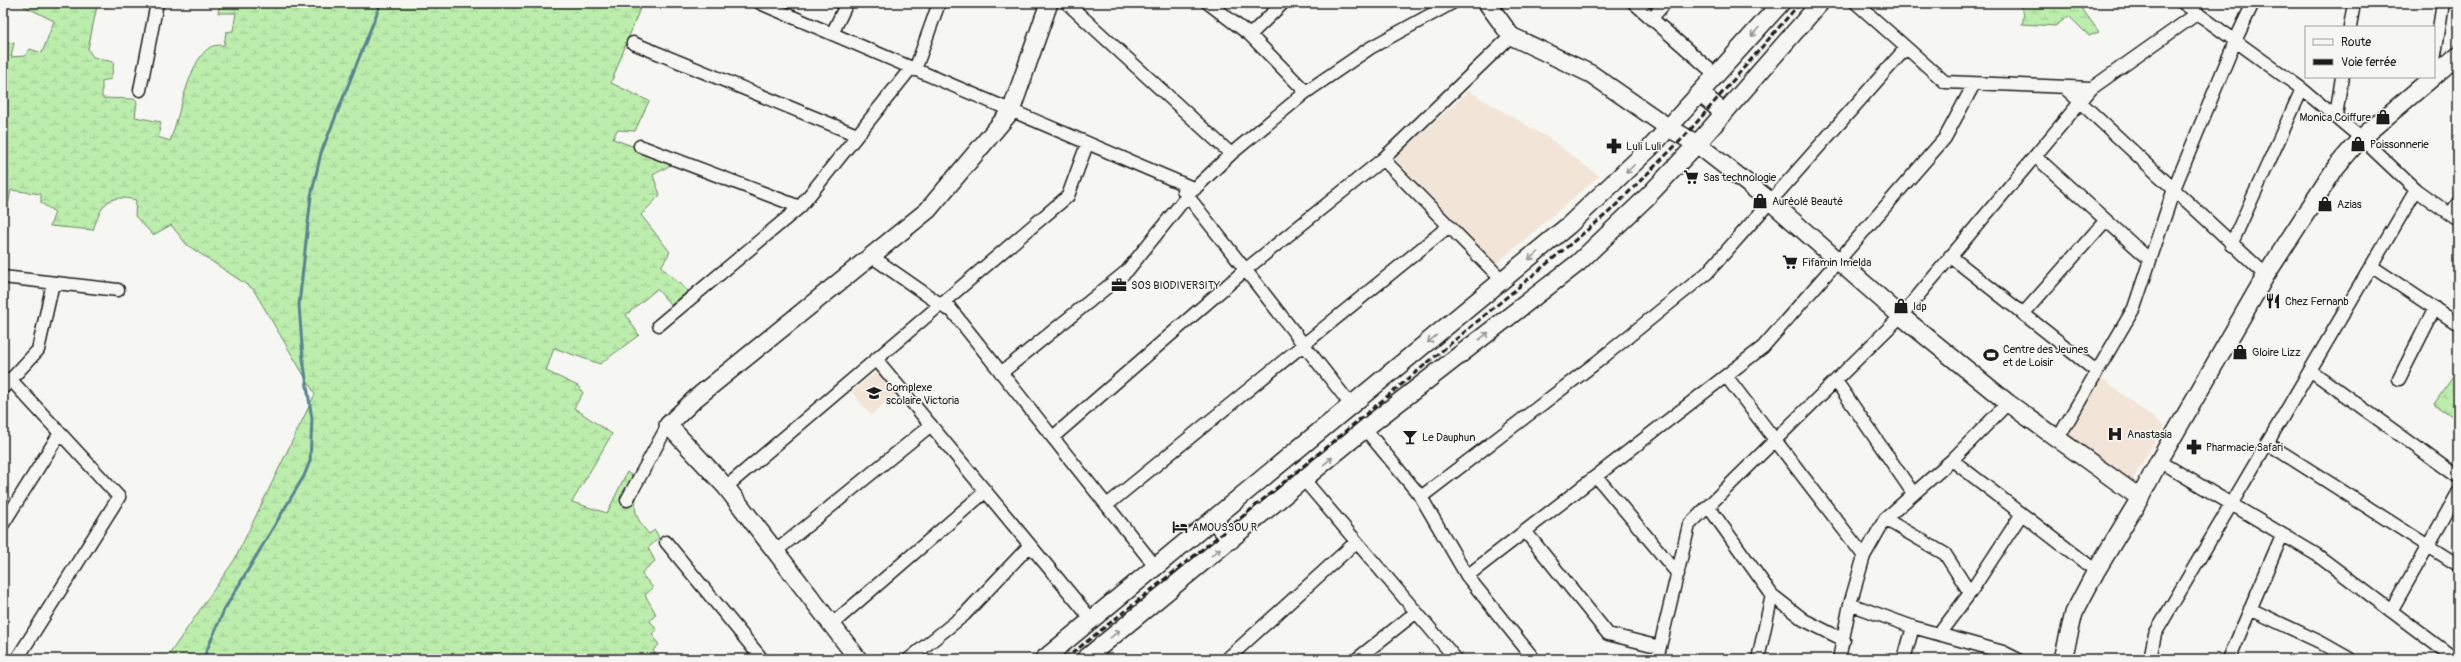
<svg xmlns="http://www.w3.org/2000/svg" width="2461" height="662" font-family="Pangolin,sans-serif">
  <defs>
    <pattern id="wetland-marsh" width="20" height="14" patternUnits="userSpaceOnUse"><rect width="20" height="14" fill="#bcedad"/><path d="M1 5h8M5 5V1M11 12h8M15 12V8" fill="none" stroke="#a1cb94"/></pattern>
  </defs>
  <rect width="100%" height="100%" fill="#f6f6f2"/>
  <filter id="ink" filterUnits="userSpaceOnUse"><feTurbulence type="fractalNoise" baseFrequency=".025" numOctaves="2"/><feDisplacementMap in="SourceGraphic" scale="8" xChannelSelector="R" yChannelSelector="G"/><feConvolveMatrix kernelMatrix="1 2 1 2 8 2 1 2 1" color-interpolation-filters="sRGB"/></filter>
  <g filter="url(#ink)">
    <!-- built -->
    <path fill="#f2e5d8" d="M1469,91l81,48 49,37 -103,88 -102,-106z
      M877,371l19,23 -25,21 -19,-23z
      M2101,378l63,48 -35,60 -64,-45z"/>
    <!-- wetland -->
    <path fill="url(#wetland-marsh)" stroke="#6c8464" d="M26,3h82l-1,4 -10,-1 -9,43 5,8 21,5 -3,17 -9,2v17l32,1 3,3 -2,15 26,5 -3,15 12,4c9,-23 19,-80 39,-93 4,-3 10,-3 15,-3l2,-13 7,-1 3,-18h-18l2,-10h422l-31,80 38,18 -14,30 -18,-1 -4,9 63,23 -23,13 7,20 -19,20 29,37 -9,15 27,24 -17,14 -14,-16 -31,26 13,20 -39,29 -46,-16 -8,23 32,15 5,7 -9,15 38,26 -40,68 35,11 20,-41 14,11c-9,23 -8,33 8,51l6,-4 4,8 -11,10 7,13 -14,12 12,15 -8,7 11,19 -6,7 7,9 -5,4 7,11 -6,5 5,9h-492l69,-100 80,-165 -62,-105 -66,-44 -16,-20 -18,10 -18,-19 1,-16c-30,-7 -34,5 -43,30l-43,-4 5,-14 -14,-9v-9l-30,-4 -8,42v-190l11,1 -3,14 14,-1 5,-7 12,4 12,-32 -30,-15z
      M2016,3h68l-3,4 18,25 -10,4 -20,-20 -14,10 -33,-2c3,-10 2,-16 -6,-21z
      M2457,371l1,1v48l-24,-16z"/>
    <g fill="none" stroke-linecap="round" stroke-linejoin="round">
      <!-- stream -->
      <path stroke="#55848e" stroke-width="3" d="M203,659l21,-49 80,-134 6,-15 2,-42 -9,-60 -4,-54 12,-109 10,-43 60,-150"/>
      <!-- street casing -->
      <g stroke="#1c1c1c" stroke-width="15">
        <path id="street" d="M760,3l435,186
          M1067,3l164,151
          M1208,3l42,32 56,57
          M1634,3l83,73
          M1856,3l89,79 147,6
          M2183,3l119,86 59,49 55,52 42,30
          M1651,19l14,-16
          M2350,27l4,-24
          M832,34l15,-31
          M1250,35l33,-32
          M633,43l224,92
          M2434,61l9,-58
          M915,70l24,-67
          M2064,87l202,188
          M140,90l17,-87
          M2336,116l6,-39
          M640,146l160,61
          M2035,156l115,104
          M1383,159l120,122
          M1183,190l168,215
          M2450,214l8,-11
          M2231,245l71,-156
          M871,256l76,53
          M1950,256l146,115
          M2371,266l87,58
          M3,277l115,13
          M945,302l210,264
          M2023,314l83,-94
          M659,325l141,-118 111,-139
          M876,359l216,261
          M2310,370l148,107
          M1001,373l126,-102 60,-75 44,-42 75,-62 64,-44 82,-45
          M1726,376l138,180
          M3,379l8,1 108,117 -102,162
          M2399,379l36,-71
          M1836,381l77,112
          M3,388l35,-38 15,-67
          M1365,429l56,68 46,79 67,83
          M1053,437l192,-167 138,-111 128,-123
          M2057,440l77,-132 40,-119 62,-150 17,-36
          M2267,443l191,122
          M1952,460l144,111
          M2159,461l158,94 138,104
          M1596,476l82,98
          M1305,481l151,178
          M726,487l342,-291 19,-52
          M1421,497l176,-135 110,-89 199,-225
          M627,500l41,-75
          M1107,505l342,-279
          M1708,506l64,89 32,25 40,20
          M1885,519l60,35 25,39
          M3,524l57,-91
          M1525,531l83,103 52,13
          M666,542l96,117
          M776,551l155,-126
          M1467,576l296,-229 182,-209 29,-54
          M1850,604l63,23 90,25 14,7
          M2250,609l70,33 30,17
          M2391,611l67,-118
          M831,625l155,-134
          M1939,634l31,-41 51,-78
          M909,659l55,-44 66,-70
          M1227,659l129,-117
          M1357,659l58,-46
          M1657,659l32,-134 212,-209 191,-228 106,-75
          M1758,659l14,-64
          M1839,659l11,-55 14,-48 21,-37 67,-59 56,-57
          M1904,659l9,-32
          M2150,659l5,-25 261,-444
          M2229,659l53,-124"/>
      </g>
      <!-- secondary casing -->
      <g stroke="#1c1c1c" stroke-width="20">
        <path id="secondary" d="M1487,3l24,33 80,38 78,54 28,16 73,57 131,115 107,87 132,95
          M2434,76l24,-21
          M1700,93l24,20
          M1213,519l18,21
          M858,659l-132,-172 -58,-62 28,-27 232,-188 83,-99 38,-108
          M1044,659l525,-434 83,-79 129,-143
          M1085,659l287,-236 206,-160 70,-67 49,-52 123,-141
          M2063,659l11,-46 22,-42 44,-73 19,-37 107,-186 70,-108 25,-29 72,-61"/>
      </g>
      <!-- street -->
      <use href="#street" stroke="#f6f6f2" stroke-width="12"/>
      <!-- secondary -->
      <use href="#secondary" stroke="#f6f6f2" stroke-width="17"/>
      <!-- rail -->
      <path stroke="#1c1c1c" stroke-width="3" stroke-dasharray="6 3" stroke-linecap="butt" d="M1065,659l160,-128 384,-319 75,-75 116,-134"/>
    </g>
    <!-- one-way arrows -->
    <defs><path id="oneway-shaft" d="M-6 0H5M1.5-3L5.5 0L1.5 3" fill="none" stroke-width="1.6" stroke-linecap="round" stroke-linejoin="round"/></defs>
    <g stroke="#949492">
      <use href="#oneway-shaft" transform="translate(1755 32) rotate(131)"/>
      <use href="#oneway-shaft" transform="translate(1630 169) rotate(135)"/>
      <use href="#oneway-shaft" transform="translate(1533 256) rotate(140)"/>
      <use href="#oneway-shaft" transform="translate(1484 336) rotate(-38)"/>
      <use href="#oneway-shaft" transform="translate(1432 339) rotate(141)"/>
      <use href="#oneway-shaft" transform="translate(1328 461) rotate(-40)"/>
      <use href="#oneway-shaft" transform="translate(1216 552) rotate(-39)"/>
      <use href="#oneway-shaft" transform="translate(1115 634) rotate(-39)"/>
    </g>
  </g>
  <!-- icons -->
  <defs>
    <g id="shop-bare" transform="scale(1.2)"><path d="M-5-2.5h2.3a2.7 3.5 0 0 1 5.4 0H5L5.5 6h-11ZM-1.5-2.5h3a1.5 2.3 0 0 0-3 0Z" fill="#1c1c1c" stroke="#f6f6f2" stroke-width="2.5" paint-order="stroke"/></g>
    <g id="pharmacy-bare" transform="scale(1.2)"><path d="M-2-6h4v4h4v4h-4v4h-4v-4h-4v-4h4Z" fill="#1c1c1c" stroke="#f6f6f2" stroke-width="2.5" paint-order="stroke"/></g>
    <g id="supermarket-bare" transform="scale(1.2)"><path d="M-6-5.5h2.5l.6 2H6L4.5 2H-2.5L-4.4-4H-6ZM-1.5 3.2a1.3 1.3 0 1 0 .1 0ZM3 3.2a1.3 1.3 0 1 0 .1 0Z" fill="#1c1c1c" stroke="#f6f6f2" stroke-width="2.5" paint-order="stroke"/></g>
    <g id="office-bare" transform="scale(1.2)"><path d="M-6-3h4V-5.5h4V-3h4V5H-6ZM-1-4.5V-3h2v-1.5ZM-6 0V1H6V0Z" fill="#1c1c1c" stroke="#f6f6f2" stroke-width="2.5" paint-order="stroke"/></g>
    <g id="restaurant-bare" transform="scale(1.2)"><path d="M-5-6h1v4h1v-4h1v4h1v-4h1v5L-1.5 .5V6h-2V.5L-5-1ZM5-6V6H3V1.5H1.5Q1.5-4 5-6Z" fill="#1c1c1c" stroke="#f6f6f2" stroke-width="2.5" paint-order="stroke"/></g>
    <g id="stadium-bare" transform="scale(1.2)"><path d="M0-5a6.5 5 0 1 0 0 10a6.5 5 0 1 0 0-10ZM-3.5-1.8h7v3.6h-7Z" fill="#1c1c1c" stroke="#f6f6f2" stroke-width="2.5" paint-order="stroke"/></g>
    <g id="school-bare" transform="scale(1.2)"><path d="M0-5L7-2L0 1L-7-2ZM-4 1L0 2.5L4 1V4Q0 6-4 4Z" fill="#1c1c1c" stroke="#f6f6f2" stroke-width="2.5" paint-order="stroke"/></g>
    <g id="hospital-bare" transform="scale(1.2)"><path d="M-5-5h3v3.5h4V-5h3V5h-3V1.5h-4V5h-3Z" fill="#1c1c1c" stroke="#f6f6f2" stroke-width="2.5" paint-order="stroke"/></g>
    <g id="bar-bare" transform="scale(1.2)"><path d="M-6-5H6L.8 .8V4.5H3.5V6h-7V4.5H-.8V.8Z" fill="#1c1c1c" stroke="#f6f6f2" stroke-width="2.5" paint-order="stroke"/></g>
    <g id="hotel-bare" transform="scale(1.2)"><path d="M-6-4.5h1.5V1H6V5H4.5V3h-9V5H-6ZM-4 0a1.8 1.8 0 1 1 3.6 0ZM.5 0V-2.5h3Q6-2.5 6 0Z" fill="#1c1c1c" stroke="#f6f6f2" stroke-width="2.5" paint-order="stroke"/></g>
  </defs>
  <g fill-rule="evenodd">
    <use href="#shop-bare" x="2383" y="117"/>
    <use href="#shop-bare" x="2358" y="144"/>
    <use href="#pharmacy-bare" x="1614" y="146"/>
    <use href="#supermarket-bare" x="1691" y="177"/>
    <use href="#shop-bare" x="1760" y="201"/>
    <use href="#shop-bare" x="2325" y="204"/>
    <use href="#supermarket-bare" x="1790" y="262"/>
    <use href="#office-bare" x="1119" y="285"/>
    <use href="#restaurant-bare" x="2273" y="301"/>
    <use href="#shop-bare" x="1901" y="306"/>
    <use href="#shop-bare" x="2240" y="352"/>
    <use href="#stadium-bare" x="1991" y="355"/>
    <use href="#school-bare" x="874" y="393"/>
    <use href="#hospital-bare" x="2115" y="434"/>
    <use href="#bar-bare" x="1410" y="437"/>
    <use href="#pharmacy-bare" x="2194" y="447"/>
    <use href="#hotel-bare" x="1180" y="527"/>
  </g>
  <g text-anchor="middle" dominant-baseline="central" stroke-width="3" stroke-linejoin="round" paint-order="stroke">
    <!-- poi labels -->
    <g font-size="11" fill="#1c1c1c" stroke="#f6f6f2" text-anchor="start">
      <text x="2371" y="117" text-anchor="end">Monica Coiffure</text>
      <text x="2370" y="144">Poissonnerie</text>
      <text x="1626" y="146">Luli Luli</text>
      <text x="1703" y="177">Sas technologie</text>
      <text x="1772" y="201">Auréolé Beauté</text>
      <text x="2337" y="204">Azias</text>
      <text x="1802" y="262">Fifamin Imelda</text>
      <text x="1131" y="285">SOS BIODIVERSITY</text>
      <text x="2285" y="301">Chez Fernanb</text>
      <text x="1913" y="306">Idp</text>
      <text x="2003" y="349">Centre des Jeunes<tspan x="2003" dy="13">et de Loisir</tspan></text>
      <text x="2252" y="352">Gloire Lizz</text>
      <text x="886" y="387">Complexe<tspan x="886" dy="13">scolaire Victoria</tspan></text>
      <text x="2127" y="434">Anastasia</text>
      <text x="1422" y="437">Le Dauphun</text>
      <text x="2206" y="447">Pharmacie Safari</text>
      <text x="1192" y="527">AMOUSSOU R</text>
    </g>
  </g>
  <!-- margin -->
  <rect width="2461" height="662" fill="none" stroke="#f6f6f2" stroke-width="16"/>
  <rect x="8" y="8" width="2445" height="646" fill="none" stroke="#1c1c1c" stroke-width="1.5" filter="url(#ink)"/>
  <!-- legend -->
  <rect x="2305" y="26" width="130" height="52" fill="#f6f6f2" stroke="#9f9f9c"/>
  <rect x="2313" y="39" width="20" height="6" fill="#f6f6f2" stroke="#9f9f9c"/>
  <text x="2341" y="46" font-size="12" fill="#1c1c1c">Route</text>
  <rect x="2313" y="59" width="20" height="6" fill="#1c1c1c" stroke="#9f9f9c"/>
  <text x="2341" y="66" font-size="12" fill="#1c1c1c">Voie ferrée</text>
</svg>
